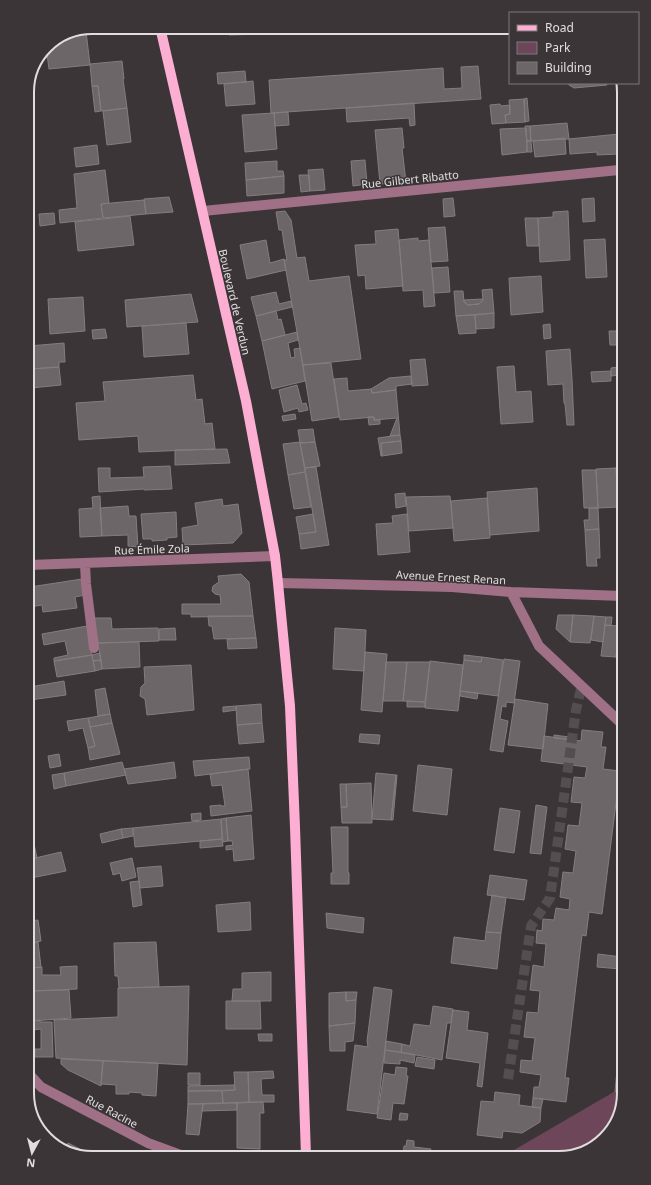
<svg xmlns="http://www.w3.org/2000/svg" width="651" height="1185" font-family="'Noto Sans',sans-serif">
  <rect width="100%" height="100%" fill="#3b3537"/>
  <!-- green -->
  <path fill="#6d4759" d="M624,1086v7l-11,36 -29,24 -77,1z"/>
  <!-- building -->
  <path fill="#6c6668" stroke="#847d80" d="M229,27h44l1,5 -12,2 -33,1z
    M411,27h23v4l-23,1z
    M86,31l4,34 -41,4 -3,-23 34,-14z
    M122,61l2,18h-1l4,29 -26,3 -3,-25h-6l-2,-22z
    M478,66l3,33 -210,14 -2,-33 174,-12 1,21 18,-1 -1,-21z
    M245,71l1,11 -28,2 -1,-11z
    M253,81l2,23 -29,2 -2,-22z
    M569,83h37l1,2 -33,3 -5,-3z
    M92,86h6l3,25 -6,1z
    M527,98l2,23 -4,1 -1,-23z
    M524,99l1,23 -19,1 -1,-8 5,-1 -1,-14z
    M414,103l1,22 -5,1 -1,-8 -62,4 -1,-14z
    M500,104l1,2 9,-1v9l-5,1 1,8 -14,1 -2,-19z
    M127,108l4,34 -24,3 -4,-34z
    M288,112l1,13 -14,1 -1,-13z
    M274,113l3,36 -32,3 -3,-37z
    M567,123l2,16 -38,2 -1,-15z
    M525,126h5l1,15h-4z
    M402,128l2,20h-2l4,34 -26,2 -5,-54z
    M526,128l1,24 -25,3 -2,-26z
    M619,134v20l-22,1v-3l-27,2 -1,-15z
    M565,138l1,16 -31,3 -2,-16z
    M527,141h4l1,11h-5z
    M97,145l2,19 -23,3 -2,-19z
    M365,160l2,24 -14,2 -2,-25z
    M277,161v10h6l1,5 -38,4 -1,-17z
    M323,169l2,21 -15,1 -2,-21z
    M105,170l4,33 -8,1 2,14 -43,5 -1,-13 18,-2 -3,-34z
    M299,175h10l1,16 -9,1z
    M284,176v17l-37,3 -1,-16z
    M169,197l4,15 -27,2 -2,-15z
    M453,198l2,18 -11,1 -1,-18z
    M594,198l1,23 -12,1 -1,-23z
    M144,200l2,14 -43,4 -2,-14z
    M285,211l6,9 6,38 8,-1 4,24 40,-5 12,83 -58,6 -19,-105h3l-3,-16 -2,-14h-3l-3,-18z
    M568,211l2,49 -30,2 -2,-44 15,-1v-5z
    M54,213l1,11 -15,2 -1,-12z
    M130,216l4,29 -56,6 -3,-29z
    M525,218h13l1,28h-12z
    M445,227l3,34 -17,1 -3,-34z
    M398,229l5,57 -37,3 -1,-14 -7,1 -3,-31 21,-1 -1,-13z
    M418,238v3l11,-1 6,66 -11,1 -1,-17 -20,1 -4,-51z
    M605,239l2,38 -21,1 -2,-38z
    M266,240l4,23 14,-4 2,11 -39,9 -7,-34z
    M448,267l2,25 -16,1 -2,-25z
    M541,276l2,36 -32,3 -2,-37z
    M492,289l2,24 -38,3 -2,-25h9l1,11 4,3 11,-1 4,-4 -1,-10z
    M276,292l3,12 12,-3 1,6 -36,9 -5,-19z
    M191,294l7,28 -71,5 -2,-27z
    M83,297l2,34 -35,3 -2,-35z
    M482,299l1,1 -4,4 -11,1 -4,-3v-2z
    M276,311l2,9 3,-1 4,16 -23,6 -6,-25z
    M494,313v15l-18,1 -1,-14z
    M475,315l1,18 -17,1 -3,-18z
    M186,323l3,31 -45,3 -2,-31z
    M550,324l1,14 -7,1 -1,-14z
    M105,329l2,9 -14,1 -1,-9z
    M609,331h11v36h-2l-1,-22h-7z
    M297,332l1,8 -10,3 3,15 4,-1 -1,-8 6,-1 5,33 -33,8 -10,-48z
    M64,343l1,19h-6v5l-29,2 -1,-23z
    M570,349l2,30 2,46h-7l-2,-21 -1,-1 -1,-19 -15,1 -2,-34z
    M425,359l3,26 -16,1 -2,-26z
    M331,363l8,54 -27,4 -9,-56z
    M514,366l2,26 15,-1 2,31 -32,2 -4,-57z
    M59,367l2,18 -30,3 -1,-19z
    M618,367h2v8l-9,1v-8z
    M611,371v10l-19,1 -1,-10z
    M193,375l3,25 6,-1 3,25 7,-1 3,26 -76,3 -1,-16 -59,4 -3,-37 29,-2 -2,-19z
    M411,376l1,8 -16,2v4l-24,3 -1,-4 18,-11z
    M347,378l1,13 23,-2 1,4 24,-3 4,45 -10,1 7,-18 -23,2v-3l-34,3 -6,-41z
    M297,385l5,19 4,-1 2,7 -9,2 -1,-4 -14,4 -5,-22z
    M295,414l1,5 -13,2 -1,-5z
    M368,417h6v3h6v4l-11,1z
    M313,429l2,13 -15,1 -2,-13z
    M400,435l1,6 -20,2 1,13h-1l-3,-18z
    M401,441l1,12 -20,3 -1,-13z
    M300,442l5,30 -17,3 -5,-31z
    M315,442l5,24 -15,2 -5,-25z
    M227,449l3,14 -55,2v-15z
    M170,466l2,23 -28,1v-1l-45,3 -1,-24h12v10l34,-1 -1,-10z
    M316,467l13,78 -28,4 -2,-15 17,-2 -11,-64z
    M616,468l2,39 -20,1 -2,-39z
    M582,470h14l2,38h-14z
    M305,472l6,35 -17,2 -6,-34z
    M537,488l2,43 -49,4 -3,-43z
    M405,493l1,13 -10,2 -1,-14z
    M617,495h4v15l-3,1z
    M100,496l2,40 -22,1 -1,-28 14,-1 -1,-11z
    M450,496l3,32 -44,3 -3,-34z
    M487,498l3,40 -36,3 -3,-40z
    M222,499l1,7 15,-2 4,29 -9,10 -50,2 -1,-17 16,-3 -3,-22z
    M128,506l1,10h7l2,31 -10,-1v-11l-26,1 -2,-28z
    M589,508h9l1,21 -14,1 -1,-10h5z
    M176,512l1,25 -10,1v2l-15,1v-2h-9l-2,-25z
    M313,514l3,18 -17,2 -3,-17z
    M407,514l3,38 -32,3 -2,-31 17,-1 -1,-7z
    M618,522h3v49z
    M599,529l1,29h-4l1,8h-10l-2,-36z
    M241,574l8,8 4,34 -62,1v-3h-9v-10h39l-1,-9 -5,-1 -3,-3 1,-5 6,-4 -1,-6z
    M82,579l3,16 -10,2 2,11 -34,4 -1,-7 -12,2v-20z
    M558,615h15l-3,27 -14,-13z
    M573,615l21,1 -4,27 -20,-1z
    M208,616h45l3,22 -42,1 -2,-13h-3z
    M594,616l12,1 -3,25 -12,-2z
    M606,617h6l-1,9 -6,-1z
    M94,618h17l1,11 46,-1 1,13 -61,2z
    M605,625l15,1 -4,31 -15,-1z
    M87,626l5,29 -38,6v-3l14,-3 -3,-14 -21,4 -2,-11z
    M175,628l1,12h-17v-11z
    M335,628l31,2 -2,41 -31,-2z
    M619,629h3v29l-6,-1z
    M256,638l1,10 -29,1 -1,-10z
    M139,642l1,25 -38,2 -4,-26z
    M365,652l22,2 -5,58 -21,-2z
    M100,653l1,7 -8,1 -1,-6z
    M92,655l3,16 -38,6 -3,-16z
    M464,655l18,2 -1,5 -17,-2z
    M482,657l21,3 -5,36 -38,-5 4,-31 17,2z
    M504,659l16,2 -6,42 -8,-1v5l-4,-1 -2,13 8,2 -5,31 -13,-2z
    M101,660l1,9 -7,2 -2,-10z
    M430,661l33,4 -5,46 -33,-3z
    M386,662h21l-4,39h-20z
    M407,662h23l-5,40 -22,-1z
    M191,665l3,45 -47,5 -2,-16 -5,-3 1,-9 4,-4 -1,-16z
    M622,670v18l-3,-3 1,-13z
    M64,681l2,14 -36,5v-13z
    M105,688l5,26 -12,2 -3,-26z
    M460,691l18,2 -1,6 -17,-3z
    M515,699l33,5 -5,45 -35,-4z
    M407,701l18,1v5h-18z
    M261,704l1,19 -25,2 -1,-19z
    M236,706v4l-13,2v-5z
    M110,714l2,9 -22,4 -2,-9z
    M88,718l7,28 -7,2 -5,-20 -14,3 -2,-10z
    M112,723l8,31 -30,6 -2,-12 7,-2 -5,-19z
    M262,723l2,19 -25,2 -2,-19z
    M582,730l21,2 -2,15h5l-3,22 17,2 -18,143 -13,-2 -3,24 -4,-1 -17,143h4l-3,24 -33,-4 1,-11h5l2,-12 -21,-3 1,-12 11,1 3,-23 -11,-1 3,-25 11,1 2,-22 -10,-1 3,-25 11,2 2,-23 -10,-1 1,-13 5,1 1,-12 11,1 2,-12 13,2 1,-11 -10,-2 3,-25 10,1 3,-22 -11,-2 3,-24 11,1 3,-23 -11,-1 3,-25 11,1 2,-11 -46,-6 3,-25 37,5z
    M360,734l20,1 -1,9 -20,-2z
    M554,735l23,3 -1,2 -22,-2z
    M59,754l2,12 -11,2 -2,-12z
    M249,757l1,12 -55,7 -2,-15z
    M122,762l4,13 -60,11 -2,-13z
    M174,762l2,16 -48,6 -4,-15z
    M418,765l34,4 -5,46 -34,-4z
    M248,769l4,42 -41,5 -1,-10 11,-1v1h4l-3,-21 -10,1 -2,-12z
    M64,773l2,13 -12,3 -2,-14z
    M376,773l20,2 -5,45 -19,-1z
    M396,775h1l-4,45h-2z
    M371,783l1,40h-30l-1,-16h6l-1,-23z
    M340,784h6l1,23h-6z
    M536,805l11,2 -6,47 -11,-1z
    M500,808l20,3 -6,42 -20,-3z
    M201,813v7l-9,1 -1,-7z
    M251,815l3,44 -20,2 -1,-12 -7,1v-4l7,-1 -1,-4h-4l-2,-23z
    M226,818l2,23 -5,1 -2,-23z
    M221,819l1,20 -87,8 -2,-19z
    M331,827h17v45l1,1v11h-18v-11h2z
    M133,828v8l-10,2 -2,-9z
    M121,829l2,9 -21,5 -2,-9z
    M31,839h2l4,19 -6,1z
    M222,839l1,7 -23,2v-7z
    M61,852l5,19 -35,7v-19z
    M132,858l4,19 -14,4 -2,-8 -7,2 -3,-12z
    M161,866l2,20 -23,2 -3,-20z
    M490,875l37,5 -3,20 -37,-5z
    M139,881l3,24 -9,2 -3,-25z
    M492,895l14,3 -5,35 -15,-1z
    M250,902l1,28 -33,2 -2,-27z
    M326,913l38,5 -1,15 -36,-5z
    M38,920l3,21 -10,2v-22z
    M486,932l15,1 -4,36 -46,-6 3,-26 31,4z
    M38,942l3,25 -10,1v-25z
    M156,942l3,45 -40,1 -1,-12h-3l-1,-33z
    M598,954l24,3 -1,12 -24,-2z
    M77,966v23l-46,2v-23l11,-1v8h19l-1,-8z
    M271,972v29h-39l1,-12h9v-16z
    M189,986l-2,79 -131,-7 -2,-38 64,-3v-29z
    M374,987l18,3 -15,124 -30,-4 8,-65 13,2 -1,-6z
    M69,990l2,28 -39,3 -1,-30z
    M346,992h11l-1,8 -10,1z
    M346,992v9l10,-1 -1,23 -26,3v-33z
    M226,1001h34l1,28h-35z
    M433,1006l20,3 -2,14h-4l-5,37 -41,-8 1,-8 8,2 4,-22 16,2z
    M453,1010l16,2 -2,18 21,3 -6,54 -5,-1 3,-23 -34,-5z
    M40,1020v2h12l1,35h-18v-8h6v-20l-9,1v-9z
    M355,1023l-2,18 -8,1v9h-15l-1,-25z
    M258,1034h14v7h-13z
    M386,1041l16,3 -1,8 -16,-2z
    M619,1047l5,1v38l-9,6z
    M385,1050l30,5 -1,8 -14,-3v4l-16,-1z
    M417,1057l18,3 -1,9 -19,-3z
    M61,1059l42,2 -2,25 -33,-16 -7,-6z
    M103,1061l55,2 -2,33 -14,-1v-2l-13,-1v2h-13v-9l-15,-1z
    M396,1067l11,1 -1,8h2l-4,28 -11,-1 -2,17 -14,-2 7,-45 11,2z
    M273,1071l1,7 -13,1 1,16h12v7h-25l-1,-30z
    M234,1072h14l1,30 -26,1 -1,-12 13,-1z
    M188,1073h12v12h-12z
    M234,1085l1,5 -47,1v-5z
    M188,1091h34l1,12 -35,1z
    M495,1092l25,3 -1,10 22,3 -1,14 -18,11 -19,-2 -1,7 -25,-3 4,-34 13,1z
    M533,1098l10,1 -2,9 -9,-1z
    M263,1102l1,11h-4v36l-23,-1v-45z
    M237,1103v7l-35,1 1,-7z
    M188,1104h15l-4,31 -13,-1z
    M400,1113l8,1 -1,6h-8z
    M407,1140l7,1v6l17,2 -1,5 -27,1 1,-9h2z
    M54,1142l12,5 2,-4 16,8 -2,5 -26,-9 -3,-3z"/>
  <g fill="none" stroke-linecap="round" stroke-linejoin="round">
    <!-- minor-tunnel -->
    <path stroke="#544e50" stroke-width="10" stroke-dasharray="10 5" stroke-linecap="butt" d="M508,1079l23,-153 19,-28 26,-188 6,-25"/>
    <!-- minor -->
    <path stroke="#9f7086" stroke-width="10" d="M203,211l416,-41
      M85,564l1,20 8,64
      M29,565l246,-9
      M278,583l51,1 123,3 59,5 111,4
      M511,592l28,54 83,78
      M32,1077l9,10 107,56 38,14"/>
    <!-- major -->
    <path stroke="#fcaed3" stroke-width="10" d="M160,27l86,374 29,155 3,27 12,123 5,121 11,329"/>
  </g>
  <g text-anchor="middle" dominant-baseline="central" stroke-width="3" stroke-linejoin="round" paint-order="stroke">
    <!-- street labels -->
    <g font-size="11" fill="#e1ddde" stroke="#3b3537">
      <text transform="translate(410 179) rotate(-6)">Rue Gilbert Ribatto</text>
      <text transform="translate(235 302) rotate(77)">Boulevard de Verdun</text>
      <text transform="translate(152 549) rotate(-2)">Rue Émile Zola</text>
      <text transform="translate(451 577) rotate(3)">Avenue Ernest Renan</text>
      <text transform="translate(112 1111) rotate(28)">Rue Racine</text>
    </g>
  </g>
  <!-- crop -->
  <path d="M0 0H651V1185H0ZM92 34H559A58 58 0 0 1 617 92V1093A58 58 0 0 1 559 1151H92A58 58 0 0 1 34 1093V92A58 58 0 0 1 92 34Z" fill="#3b3537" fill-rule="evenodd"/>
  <path fill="none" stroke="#e1ddde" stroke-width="2" d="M92 34H559A58 58 0 0 1 617 92V1093A58 58 0 0 1 559 1151H92A58 58 0 0 1 34 1093V92A58 58 0 0 1 92 34Z"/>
  <!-- legend -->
  <rect x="509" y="12" width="130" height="72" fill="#3b3537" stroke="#7d787a"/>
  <rect x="517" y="25" width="20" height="6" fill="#fcaed3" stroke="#7d787a"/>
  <text x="545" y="32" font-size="12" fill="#e1ddde">Road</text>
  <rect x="517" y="42" width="20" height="12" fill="#6d4759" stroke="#7d787a"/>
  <text x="545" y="52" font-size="12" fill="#e1ddde">Park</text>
  <rect x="517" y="62" width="20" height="12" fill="#6c6668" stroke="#7d787a"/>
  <text x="545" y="72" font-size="12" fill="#e1ddde">Building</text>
  <!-- north arrow -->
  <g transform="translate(32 1153) rotate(187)" stroke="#3b3537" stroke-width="3" paint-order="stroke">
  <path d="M0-3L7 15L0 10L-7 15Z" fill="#e1ddde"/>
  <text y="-6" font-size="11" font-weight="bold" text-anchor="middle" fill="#e1ddde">N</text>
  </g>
</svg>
